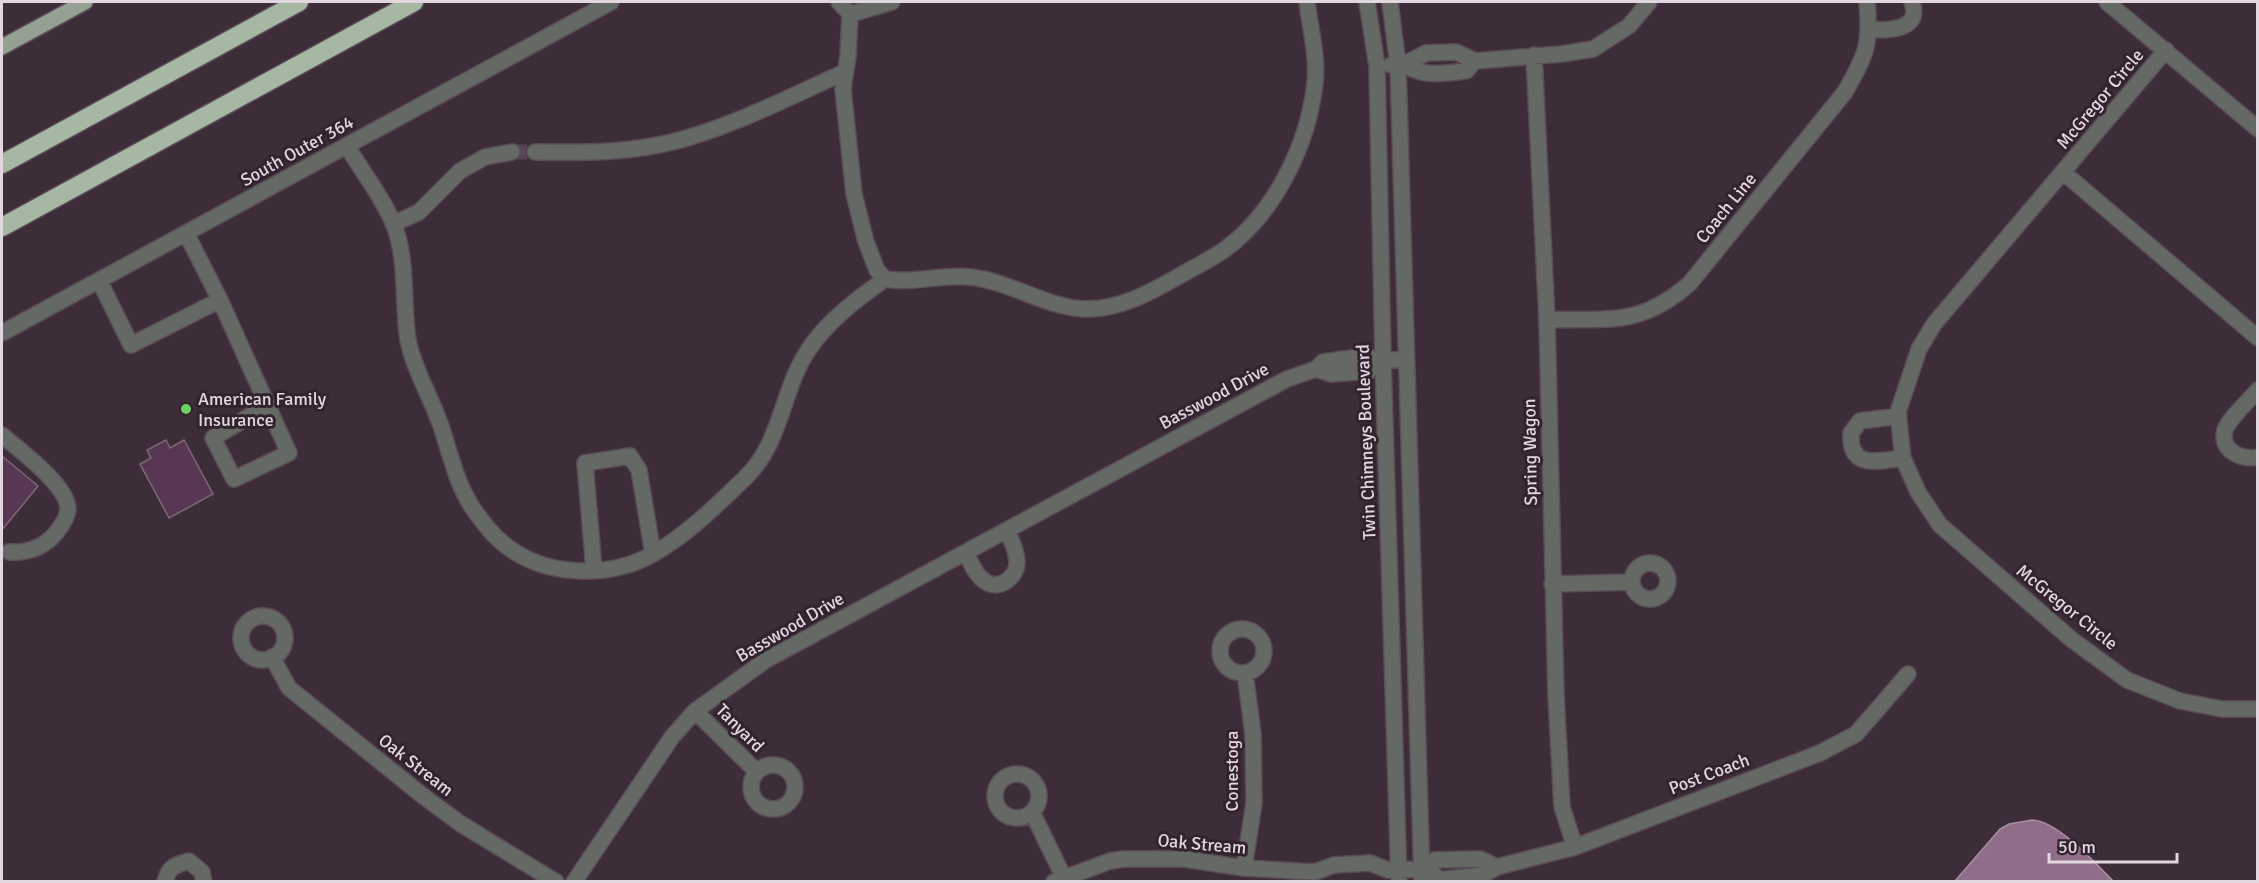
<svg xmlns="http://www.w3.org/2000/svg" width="2259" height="883" font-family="Signika,sans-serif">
  <rect width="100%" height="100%" fill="#3d2d39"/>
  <!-- water -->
  <path fill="#906d88" stroke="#a98da2" stroke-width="1.5" d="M2032,820c26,1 64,44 81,61h-158l45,-52 9,-5z"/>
  <!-- building -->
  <path fill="#573751" stroke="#7c6978" stroke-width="1.5" d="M166,440l4,8 14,-8 29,54 -44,24 -29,-54 11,-6 -4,-8z
    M2,456l36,30 -36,44z"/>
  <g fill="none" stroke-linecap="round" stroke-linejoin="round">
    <!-- minor-tunnel -->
    <path stroke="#564652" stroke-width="15" stroke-dasharray="15 8" stroke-linecap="butt" d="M512,152h23"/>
    <!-- minor casing -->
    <g stroke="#5b4c57" stroke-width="18">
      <path id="minor" d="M839,2l11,12 -2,42 -5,33 11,105 12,48 11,28 8,9c28,5 57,-5 85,-2 39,4 75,30 114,32 36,1 67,-17 97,-34 14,-8 30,-16 43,-25 51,-37 84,-105 91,-167 3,-27 -5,-55 -8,-81
        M1367,2l10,64 6,293 16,523
        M1390,2l8,63 24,817
        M2107,2l151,127
        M850,14l42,-12
        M1869,29c20,2 53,1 43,-27
        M2166,50l-232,274 -15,25 -21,63 5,46 15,34 22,33 131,114 56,41 53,21 42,8h36
        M1534,55l13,265 9,375 6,112 13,40
        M1405,64c17,14 40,9 61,7l9,-10
        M1391,65l14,-1 21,-11 30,-1 19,9 86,-7 32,-5 36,-23 20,-24
        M347,146c14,24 37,53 47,79 14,37 8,76 14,115 6,30 23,57 33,86 9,27 15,56 31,81 10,15 26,35 43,45 39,25 98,25 138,2 35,-20 65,-50 93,-77 35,-34 36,-86 61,-125 19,-30 50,-53 78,-73
        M535,152c49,1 97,1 145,-12 58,-16 111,-44 165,-68
        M2064,173l194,165
        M393,224l26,-12 41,-41 25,-14 27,-5
        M186,233l34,67 69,153 -55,26 -21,-41 55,-33
        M99,280l32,65 89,-45
        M1547,320c62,-2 94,7 143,-37l155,-191c21,-37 26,-47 22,-90
        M2,333l609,-331
        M1316,369l15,5 38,-3 9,-10
        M2258,390c-8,9 -30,30 -33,40 -6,21 17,30 33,27
        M1899,416l-39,5 -9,12c-2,37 26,28 52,25
        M2,435c17,15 67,51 66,75 -1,8 -8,18 -13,24 -12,14 -28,19 -46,18
        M966,553c5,10 10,24 22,30 13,7 30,-8 29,-21 0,-11 -6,-22 -10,-32
        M1632 581a18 18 0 1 1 36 0a18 18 0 1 1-36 0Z
        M594,570l-9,-107 45,-7 9,14 14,84
        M1552,584l80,-2
        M241 638a22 22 0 1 1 44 0a22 22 0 1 1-44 0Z
        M1220 651a22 22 0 1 1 44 0a22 22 0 1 1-44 0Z
        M272,657l17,31 134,108 38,28 95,58
        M695,711l62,61
        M751 787a22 22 0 1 1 44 0a22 22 0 1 1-44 0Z
        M995 796a22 22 0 1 1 44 0a22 22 0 1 1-44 0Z
        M1032,812l32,66
        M1244,868l10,-65 -1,-69 -8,-61
        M1429,869l6,-9 45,-1 17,8
        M165,882c3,-15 10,-17 24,-21l13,11 2,10
        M574,882l98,-145 23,-26 71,-51 521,-281 29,-10 7,-7 43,-6 12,5 28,-2
        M1054,882l56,-21 14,-2h61l59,9 71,4 19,-7 36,-2 18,7 41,-1 10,11 44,-5 14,-8 78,-20 245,-94 36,-19 52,-60"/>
    </g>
    <!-- major casing -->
    <g stroke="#5b4c57" stroke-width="18">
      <path id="major" d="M2,47l83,-45"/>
    </g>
    <!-- highway casing -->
    <g stroke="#5b4c57" stroke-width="21">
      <path id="highway" d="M2,164l297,-162
        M2,227l412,-225"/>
    </g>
    <!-- minor -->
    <use href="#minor" stroke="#646a63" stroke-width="15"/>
    <!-- major -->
    <use href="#major" stroke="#94a192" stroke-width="15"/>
    <!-- highway -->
    <use href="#highway" stroke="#a6b7a4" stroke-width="18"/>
  </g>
  <!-- markers -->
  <circle fill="#6cd362" stroke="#32232f" stroke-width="2" cx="186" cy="409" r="6"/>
  <g text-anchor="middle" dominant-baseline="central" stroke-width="6" stroke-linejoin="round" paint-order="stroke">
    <!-- street labels -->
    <g font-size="18" fill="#e2d7df" stroke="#32232f">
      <text transform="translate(2100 99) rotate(-50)">McGregor Circle</text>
      <text transform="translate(297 151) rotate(-29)">South Outer 364</text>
      <text transform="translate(1726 208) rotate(-51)">Coach Line</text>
      <text transform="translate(1214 396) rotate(-28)">Basswood Drive</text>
      <text transform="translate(1366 442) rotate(-92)">Twin Chimneys Boulevard</text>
      <text transform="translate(1530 452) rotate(-91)">Spring Wagon</text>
      <text transform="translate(2067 607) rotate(39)">McGregor Circle</text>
      <text transform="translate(790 627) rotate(-30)">Basswood Drive</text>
      <text transform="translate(740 728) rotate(45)">Tanyard</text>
      <text transform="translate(416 765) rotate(38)">Oak Stream</text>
      <text transform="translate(1232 771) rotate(-90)">Conestoga</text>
      <text transform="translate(1709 774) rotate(-21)">Post Coach</text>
      <text transform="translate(1202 844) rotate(5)">Oak Stream</text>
    </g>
    <!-- poi labels -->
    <g font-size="18" fill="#e2d7df" stroke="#32232f" text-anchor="start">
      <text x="198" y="399">American Family<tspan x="198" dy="21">Insurance</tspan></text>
    </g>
  </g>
  <!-- border -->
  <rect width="2259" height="883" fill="none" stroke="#e2d7df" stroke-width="6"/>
  <!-- scale -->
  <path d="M2049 853v9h128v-9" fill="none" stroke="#e2d7df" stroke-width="3"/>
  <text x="2058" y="853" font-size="18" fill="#e2d7df" stroke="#32232f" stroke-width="4.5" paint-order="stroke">50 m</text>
</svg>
